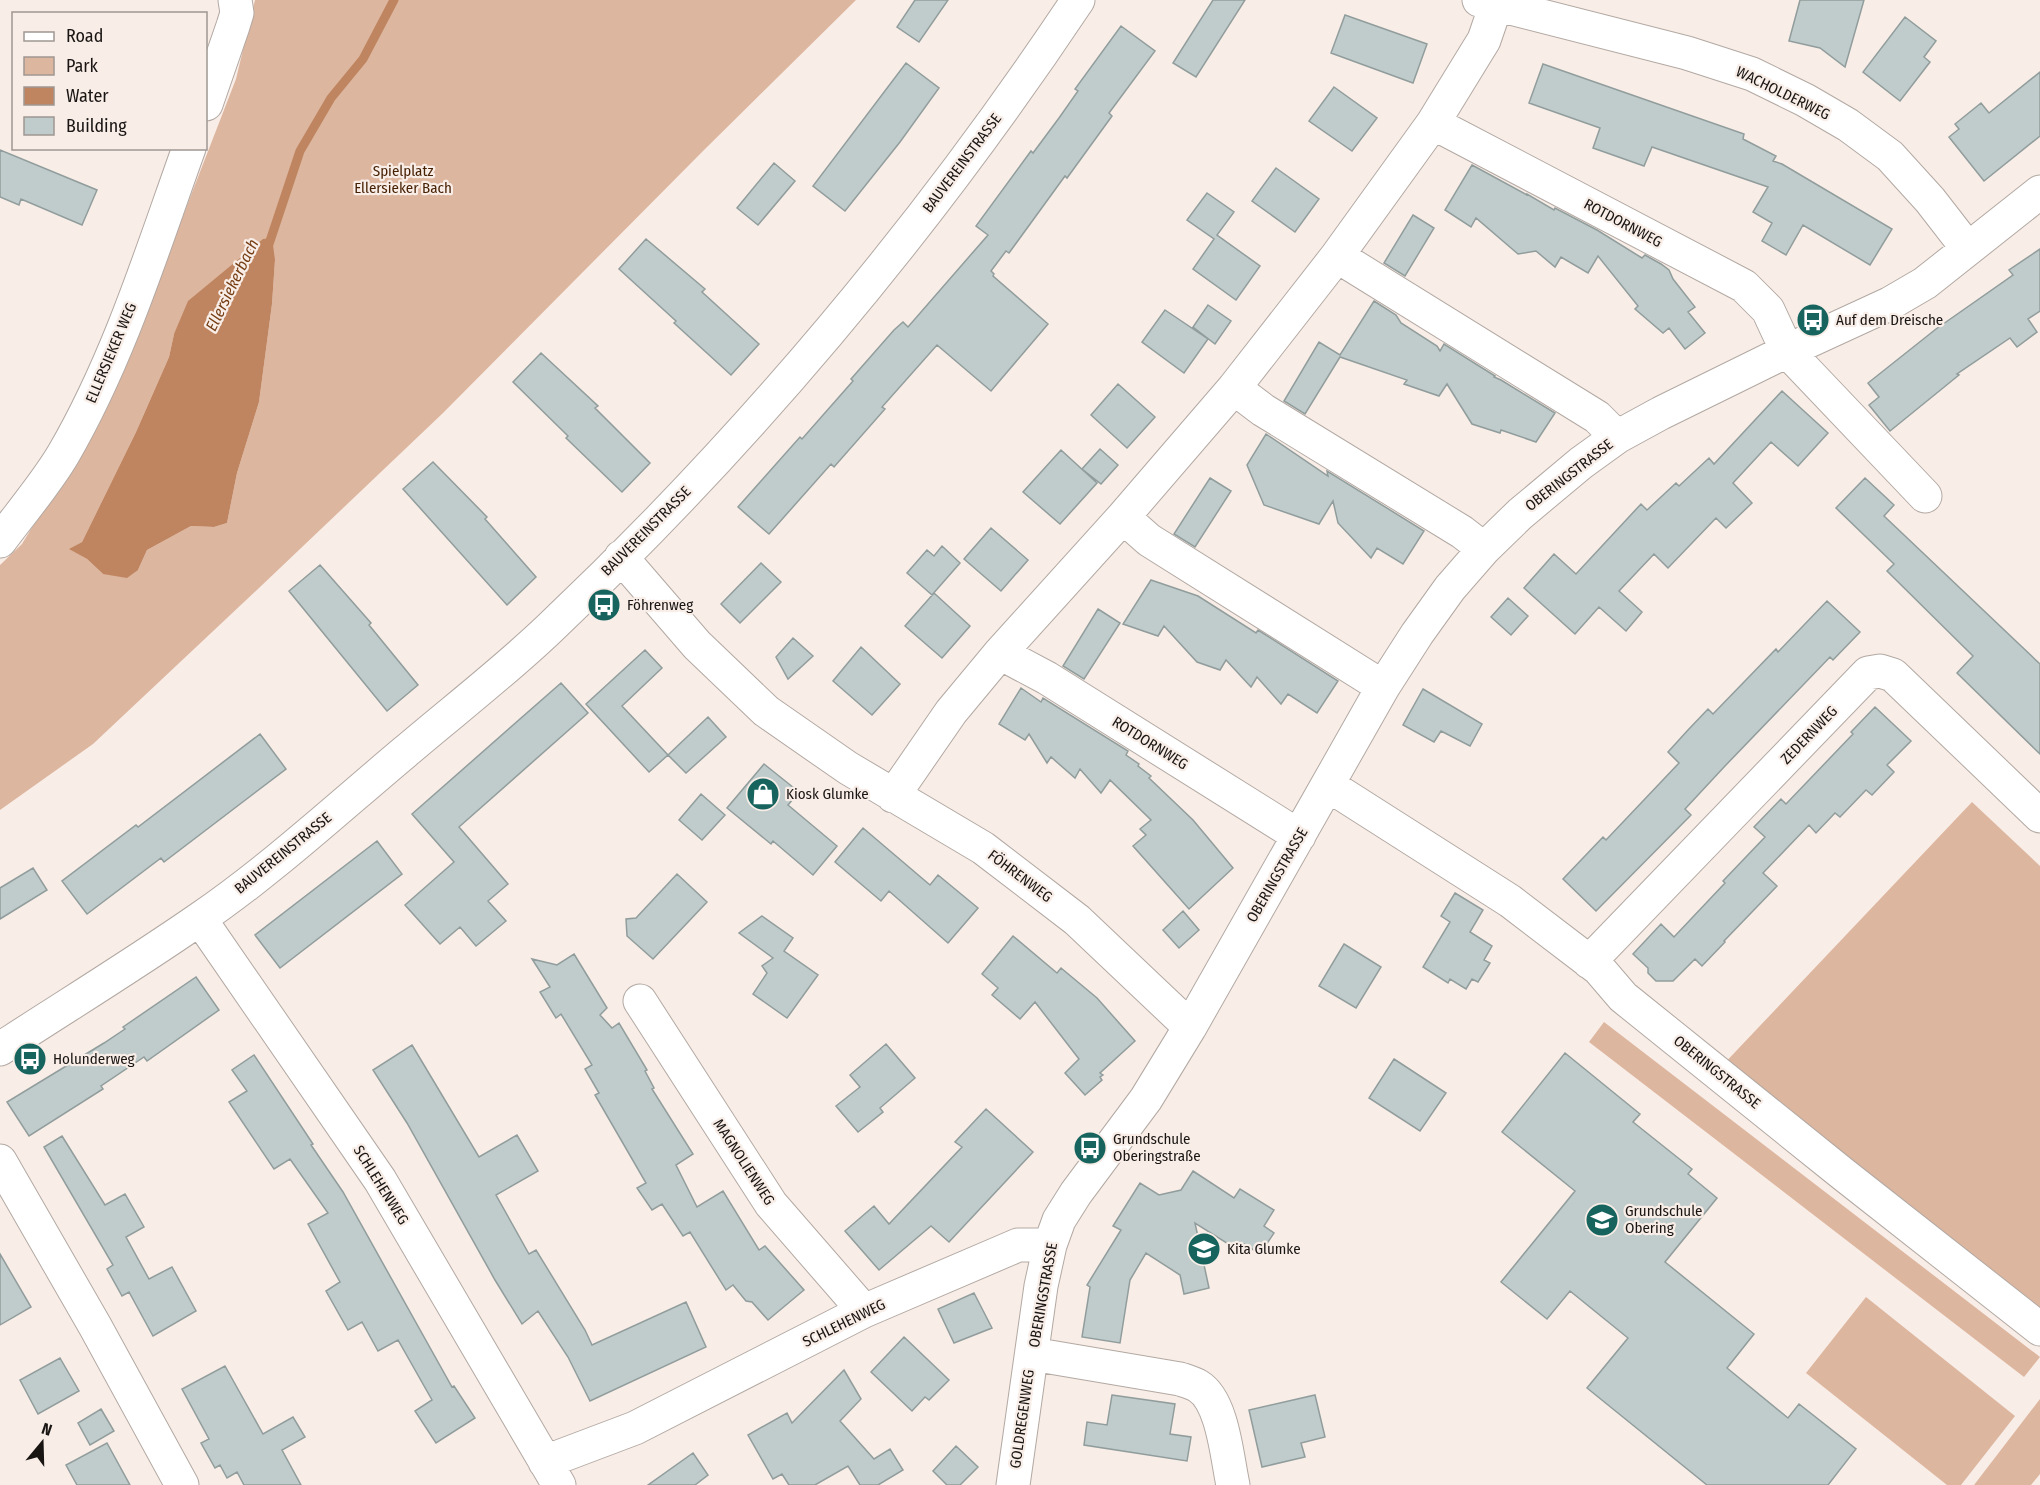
<svg xmlns="http://www.w3.org/2000/svg" width="2040" height="1485" font-family="'Fira Sans Condensed',sans-serif">
  <rect width="100%" height="100%" fill="#f8ede7"/>
  <!-- green -->
  <path fill="#ddb69f" fill-rule="evenodd" d="M255,0h601l-152,150 -261,263 -184,175 -166,156 -93,66v-245l22,-21 95,-158 119,-307zM275,260l-3,44 -13,98 -22,71 -10,50 -13,4 -23,-1 -44,24 -9,20 -35,4 -16,-15 -17,-10 12,-7 54,-110 33,-75 5,-23z
    M1972,802l68,64v457l-320,-255z
    M1604,1022l436,335 -16,20 -435,-335z
    M1866,1297l149,119 -54,69h-14l-141,-112z
    M2040,1399v75l-9,11h-57z"/>
  <!-- water -->
  <path fill="#bf8560" d="M272,238l3,22 -3,44 -13,98 -22,71 -10,50 -13,4 -23,-1 -44,24 -9,20 -11,8 -24,-4 -16,-15 -18,-10 13,-7 54,-110 33,-75 5,-23 14,-33 75,-62z"/>
  <g fill="none" stroke-linecap="round" stroke-linejoin="round">
    <!-- stream -->
    <path stroke="#bf8560" stroke-width="9" d="M268,247l32,-96 31,-53 32,-39 31,-59"/>
  </g>
  <!-- building -->
  <path fill="#bfcccb" stroke="#919d9c" stroke-width="1.5" d="M915,0h33l-29,42 -22,-15z
    M1213,0h32l-49,77 -23,-14z
    M1800,0h64l-19,67 -25,-19 -31,-7z
    M1345,15l82,29 -14,39 -82,-30z
    M1905,17l31,24 -12,16 6,5 -30,39 -37,-29z
    M1121,26l34,25 -46,62 3,3 -45,62 -2,-2 -56,77 -3,-2 -15,20 3,3 -1,2 55,48 -57,67 -54,-46 -55,62 3,2 -51,58 -3,-3 -62,70 -31,-27 62,-70 2,2 51,-58 -2,-2 43,-49 9,-8 5,5 80,-92 -12,-9 55,-75 2,2 26,-35 19,-27 -3,-2z
    M906,63l33,25 -39,54 -55,69 -32,-25z
    M1543,64l201,70 -1,5 33,17 -3,5 9,3 110,65 -22,36 -67,-40 -17,30 -24,-14 10,-18 -19,-11 15,-25 -116,-40 -8,19 -51,-18 7,-20 -71,-25z
    M2040,72v64l-56,45 -35,-44 10,-8 -4,-5 26,-21 8,10z
    M1334,87l43,31 -25,33 -43,-30z
    M0,150l97,40 -15,35 -61,-26 -2,6 -19,-8z
    M774,163l21,18 -37,44 -21,-17z
    M1472,165l55,30v-1l27,16 1,-2 42,22 45,28 3,-3 16,9 8,6 4,9 22,28 -7,5 17,21 -20,16 -16,-21 -6,5 -28,-24 3,-3 -40,-50 -10,17 -27,-16 -6,10 -19,-16 -18,3 -42,-36 -5,9 -26,-17z
    M1276,168l43,31 -24,33 -43,-31z
    M1207,193l27,19 -17,23 43,31 -24,34 -43,-31 21,-30 -27,-19z
    M1413,215l21,13 -29,48 -21,-13z
    M646,239l59,50 -3,3 57,52 -28,31 -57,-52 2,-2 -57,-52z
    M2040,249v62l-12,8 9,13 -20,15 -7,-9 -53,36 2,1 -69,56 -21,-26 10,-8 -11,-14 68,-54 77,-54 -4,-5z
    M1374,301l22,14 5,8 36,23 3,5 4,-7 51,32 -1,1 7,3 54,33 -19,29 -35,-12 -1,3 -28,-9 -25,-40 -8,12 -35,-12 3,-4 -67,-23 -35,57 -21,-13 35,-59 21,13z
    M1208,305l23,16 -16,23 -22,-17z
    M1165,310l43,29 -24,34 -42,-31z
    M541,353l57,53 -3,2 55,55 -28,29 -56,-54 2,-2 -55,-54z
    M1118,384l37,33 -28,31 -36,-33z
    M1782,391l46,42 -30,33 -27,-24 -38,41 19,20 -26,25 -10,-10 -48,50 -14,-14 -35,37 23,21 -16,19 -27,-24 -24,27 -51,-46 30,-34 22,20 65,-70 6,6 29,-27 3,3 30,-28 5,6z
    M1266,434l62,42 -1,-5 97,60 -21,33 -26,-16 -6,10 -33,-35 -5,-22 -14,23 -55,-19 -17,-40z
    M1100,449l18,16 -17,19 -19,-15z
    M1061,450l36,33 -37,41 -37,-32z
    M433,462l54,55 -2,2 51,58 -29,28 -104,-116z
    M1210,478l21,13 -36,56 -21,-13z
    M1865,478l29,27 -10,11 156,148v90l-83,-81 16,-17 -86,-85 7,-7 -58,-56z
    M991,528l37,32 -27,31 -37,-32z
    M942,546l18,17 -28,32 -25,-22 20,-23 7,6z
    M761,563l20,19 -41,41 -19,-19z
    M320,565l51,58 -2,2 49,60 -31,26 -98,-120z
    M1151,580l47,16 58,37 2,-3 80,51 -21,32 -29,-19 -7,10 -24,-27 -6,10 -25,-27 -6,10 -23,-8 -33,-36 -6,10 -35,-12z
    M934,593l36,33 -28,32 -37,-32z
    M1508,598l20,18 -17,19 -20,-18z
    M1827,601l33,31 -27,28 -3,-3 -105,109 -40,43 6,6 -95,96 -33,-32 40,-42 3,3 73,-77 -11,-11 20,-22 20,-21 5,5 63,-65 2,3z
    M1098,609l22,14 -36,56 -21,-13z
    M793,638l20,18 -25,23 -12,-22z
    M861,647l39,37 -28,31 -39,-34z
    M645,650l17,18 -40,38 46,49 -19,17 -63,-68z
    M561,683l27,30 -129,114 49,57 -20,17 18,20 -30,25 -16,-19 -20,17 -35,-39 49,-43 -42,-48z
    M1021,688l20,14 2,-4 85,53 -2,4 13,9 -1,2 13,10 -2,2 44,42 40,48 -44,41 -56,-63 13,-11 -6,-6 11,-9 -41,-40 -9,13 -21,-24 -5,9 -24,-21 -4,6 -18,-29 -4,6 -26,-16z
    M1423,689l59,35 -12,22 -29,-15 -7,11 -31,-17z
    M1875,707l36,34 -24,24 7,7 -22,23 -6,-5 -26,27 -5,-4 -19,20 -7,-8 -46,48 14,13 -53,55 1,1 -23,24 -7,-7 -22,22h-17l-8,-8v-5l-15,-14 28,-30 13,13 51,-54 -2,-2 42,-44 -11,-10 27,-28 5,5 67,-70 -2,-2z
    M708,717l18,20 -40,36 -18,-18z
    M260,734l26,35 -122,93 -3,-4 -74,56 -25,-33 74,-56 2,2z
    M764,764l35,28 -11,13 49,41 -24,29 -40,-34 -2,3 -44,-36z
    M701,794l24,21 -23,25 -23,-20z
    M863,828l67,57 8,-10 40,33 -30,35 -59,-52 -8,10 -46,-39z
    M377,841l25,33 -122,94 -25,-33z
    M33,868l14,22 -47,29v-31z
    M677,874l30,28 -54,57 -26,-23 -1,-17 10,-1z
    M1455,893l28,17 -13,22 22,14 -8,14 6,3 -12,19 -6,-3 -6,10 -16,-10 -2,4 -25,-16 27,-45 -9,-6z
    M1183,911l16,19 -20,18 -16,-18z
    M762,916l31,22 -9,13 34,24 -31,43 -34,-24 14,-21 -5,-7 11,-8 -34,-25z
    M1013,936l44,37 4,-5 36,30 38,43 -35,32 3,2 -3,2 2,3 -17,15 -20,-22 14,-14 -44,-57 -15,17 -28,-24 6,-7 -16,-14z
    M1344,944l37,23 -25,41 -37,-22z
    M574,954l33,54 -7,7 12,13 7,-5 28,47 -2,1 9,17 -2,1 41,65 -17,11 21,42 26,-16 36,59 6,-4 39,44 -36,30 -16,-18 -6,-1 -13,-16 -7,5 -36,-58 -7,4 -21,-32 -10,6 -15,-22 9,-5 -51,-88 4,-2 -14,-24 7,-4 -31,-51 -5,4 -16,-26 10,-5 -18,-28 25,6z
    M196,977l23,33 -72,51 -3,-4 -43,29 2,3 -74,47 -22,-34 97,-59 21,-14 -2,-2z
    M886,1044l29,34 -35,30 3,4 -25,20 -22,-26 24,-19 -10,-12z
    M412,1045l67,112 38,-22 21,36 -42,24 33,59 7,-4 49,80 7,15 94,-43 20,45 -116,54 -22,-44 -30,-46 -16,13 -27,-44 -88,-157 -34,-53z
    M1565,1053l75,61 -7,8 59,47 -4,5 29,24 -52,64 89,72 -27,34 61,50 11,-14 57,45 -28,36h-121l-120,-97 41,-50 -58,-47 -23,28 -46,-37 74,-91 -73,-59z
    M254,1055l59,89 -2,1 32,47 109,195 2,-1 21,32 -39,25 -21,-32 17,-11 -34,-60 -20,11 -16,-29 -14,8 -22,-39 14,-9 -32,-58 20,-11 -38,-54 -16,10 -45,-67 18,-11 -15,-21z
    M1394,1059l52,34 -26,38 -51,-33z
    M986,1109l47,43 -84,90 -18,-16 -52,44 -34,-39 29,-25 15,18 73,-77 -7,-5z
    M62,1136l43,69 20,-11 19,33 -18,10 23,42 23,-12 24,44 -43,25 -24,-44 -7,4 -15,-27 6,-4 -69,-118z
    M1193,1171l41,27 6,-9 34,21 -10,16 10,7 -14,21 -16,-10 -11,3 -38,-24 14,65 -25,6 -4,-19 -34,-22 -16,27 -10,63 -38,-6 8,-50 -3,-2 34,-55 -8,-4 27,-43 19,12 22,-5z
    M0,1254l31,53 -31,18z
    M974,1293l18,35 -38,15 -16,-34z
    M904,1337l45,43 -20,20 -4,-3 -13,14 -41,-39z
    M60,1358l19,33 -41,23 -18,-34z
    M225,1366l38,68 30,-17 12,20 -23,13 19,35h-57l-7,-13 -10,6 -7,-13 -5,3 -14,-25 8,-4 -27,-50z
    M844,1370l17,29 -21,22 34,38 16,-10 13,21 -25,15h-18l-12,-19 -33,19h-26l-7,-11 -9,5 -25,-44 39,-22 5,10z
    M1112,1395l63,9 -5,30 21,3 -4,24 -103,-16 3,-23 20,3z
    M1315,1395l10,42 -24,6 4,14 -43,10 -13,-57z
    M101,1409l13,22 -24,14 -12,-22z
    M107,1443l23,42h-53l-11,-20z
    M956,1446l22,21 -18,18h-13l-14,-14z
    M693,1453l15,22 -13,10h-47z"/>
  <g fill="none" stroke-linecap="round" stroke-linejoin="round">
    <!-- minor casing -->
    <g stroke="#b3a9a3" stroke-width="35">
      <path id="minor" d="M1479,0l208,53 65,21 53,26 43,25 42,31 40,44 38,49
        M206,104l27,-78 4,-13 -2,-13
        M1433,123l311,163 24,24 19,41 138,145
        M1337,256l260,161 20,20
        M1234,388l29,22 199,122 22,17
        M1123,517l26,23 234,147
        M0,541c20,-27 48,-60 64,-88 55,-95 88,-202 125,-305
        M621,557l76,88 69,66 82,57 135,80 94,72 113,107
        M1000,653l47,25 252,158
        M1328,785l182,116 89,68 24,28 220,177 197,155
        M893,796l58,-84 49,-59 123,-136 111,-129 103,-132 96,-133 51,-83 12,-35
        M200,919l180,261 179,305
        M1589,962l279,-289 12,-2 13,4 147,141
        M640,1001l131,203 93,107
        M0,1049c66,-43 133,-84 198,-129 73,-50 139,-111 207,-168 48,-41 99,-80 145,-124 199,-189 376,-400 528,-628
        M0,1161l95,165 87,159
        M1032,1354l148,25c6,2 13,4 18,7 25,15 29,72 35,99
        M545,1462l90,-34 229,-117 154,-66h32
        M1013,1485l28,-199 9,-41 9,-25 17,-27 70,-94 44,-72 193,-340 34,-53 33,-46 34,-39 36,-35 61,-51 36,-26 44,-24 126,-62 102,-47 36,-21 115,-91"/>
    </g>
    <!-- minor -->
    <use href="#minor" stroke="#fff" stroke-width="33"/>
  </g>
  <!-- icons -->
  <defs>
    <g id="bus-disc" transform="scale(1.725)"><circle r="9.5" fill="#17645f" stroke="#f8ede7"/><path d="M-5-6H5V4H4V6H2V4H-2V6H-4V4H-5ZM-3.5-4V0h7V-4ZM-3.5 1.2v1.5H-2V1.2ZM2 1.2v1.5H3.5V1.2Z" fill="#fff"/></g>
    <g id="shop-disc" transform="scale(1.725)"><circle r="9.5" fill="#17645f" stroke="#f8ede7"/><path d="M-5-2.5h2.3a2.7 3.5 0 0 1 5.4 0H5L5.5 6h-11ZM-1.5-2.5h3a1.5 2.3 0 0 0-3 0Z" fill="#fff"/></g>
    <g id="school-disc" transform="scale(1.725)"><circle r="9.5" fill="#17645f" stroke="#f8ede7"/><path d="M0-5L7-2L0 1L-7-2ZM-4 1L0 2.5L4 1V4Q0 6-4 4Z" fill="#fff"/></g>
  </defs>
  <g fill-rule="evenodd">
    <use href="#bus-disc" x="1813" y="320"/>
    <use href="#bus-disc" x="604" y="605"/>
    <use href="#shop-disc" x="763" y="794"/>
    <use href="#bus-disc" x="30" y="1059"/>
    <use href="#bus-disc" x="1090" y="1148"/>
    <use href="#school-disc" x="1602" y="1220"/>
    <use href="#school-disc" x="1204" y="1249"/>
  </g>
  <g text-anchor="middle" dominant-baseline="central" stroke-width="4.5" stroke-linejoin="round" paint-order="stroke">
    <!-- street labels -->
    <g font-size="15" fill="#191513" stroke="#f8ede7">
      <text transform="translate(1783 93) rotate(26)">WACHOLDERWEG</text>
      <text transform="translate(962 163) rotate(-53)">BAUVEREINSTRASSE</text>
      <text transform="translate(1623 223) rotate(28)">ROTDORNWEG</text>
      <text transform="translate(111 353) rotate(-67)">ELLERSIEKER WEG</text>
      <text transform="translate(1569 475) rotate(-38)">OBERINGSTRASSE</text>
      <text transform="translate(646 531) rotate(-45)">BAUVEREINSTRASSE</text>
      <text transform="translate(1809 735) rotate(-46)">ZEDERNWEG</text>
      <text transform="translate(1150 743) rotate(32)">ROTDORNWEG</text>
      <text transform="translate(283 853) rotate(-39)">BAUVEREINSTRASSE</text>
      <text transform="translate(1277 875) rotate(-60)">OBERINGSTRASSE</text>
      <text transform="translate(1020 876) rotate(37)">FÖHRENWEG</text>
      <text transform="translate(1717 1072) rotate(39)">OBERINGSTRASSE</text>
      <text transform="translate(744 1162) rotate(57)">MAGNOLIENWEG</text>
      <text transform="translate(381 1185) rotate(58)">SCHLEHENWEG</text>
      <text transform="translate(1043 1295) rotate(-80)">OBERINGSTRASSE</text>
      <text transform="translate(844 1323) rotate(-26)">SCHLEHENWEG</text>
      <text transform="translate(1022 1419) rotate(-82)">GOLDREGENWEG</text>
    </g>
    <!-- park labels -->
    <g font-size="15" fill="#451f02" stroke="#f8ede7">
      <text x="403" y="171">Spielplatz<tspan x="403" dy="17">Ellersieker Bach</tspan></text>
    </g>
    <!-- poi labels -->
    <g font-size="15" fill="#191513" stroke="#f8ede7" text-anchor="start">
      <text x="1836" y="320">Auf dem Dreische</text>
      <text x="627" y="605">Föhrenweg</text>
      <text x="786" y="794">Kiosk Glumke</text>
      <text x="53" y="1059">Holunderweg</text>
      <text x="1113" y="1139">Grundschule<tspan x="1113" dy="17">Oberingstraße</tspan></text>
      <text x="1625" y="1211">Grundschule<tspan x="1625" dy="17">Obering</tspan></text>
      <text x="1227" y="1249">Kita Glumke</text>
    </g>
    <!-- water labels -->
    <g font-size="16" font-style="italic" fill="#753d13" stroke="#f8ede7">
      <text transform="translate(232 285) rotate(-64)">Ellersiekerbach</text>
    </g>
  </g>
  <!-- legend -->
  <rect x="12" y="12" width="195" height="138" fill="#f8ede7" stroke="#9f9792" stroke-width="1.5"/>
  <rect x="24" y="32" width="30" height="9" fill="#ffffff" stroke="#9f9792" stroke-width="1.5"/>
  <text x="66" y="42" font-size="18" fill="#191513">Road</text>
  <rect x="24" y="57" width="30" height="18" fill="#ddb69f" stroke="#9f9792" stroke-width="1.5"/>
  <text x="66" y="72" font-size="18" fill="#191513">Park</text>
  <rect x="24" y="87" width="30" height="18" fill="#bf8560" stroke="#9f9792" stroke-width="1.5"/>
  <text x="66" y="102" font-size="18" fill="#191513">Water</text>
  <rect x="24" y="117" width="30" height="18" fill="#bfcccb" stroke="#9f9792" stroke-width="1.5"/>
  <text x="66" y="132" font-size="18" fill="#191513">Building</text>
  <!-- north arrow -->
  <g transform="translate(42 1443) rotate(19)" stroke="#f8ede7" stroke-width="4.5" paint-order="stroke">
  <path d="M0-4.5L10 22L0 15L-10 22Z" fill="#191513"/>
  <text y="-9" font-size="16" font-weight="bold" text-anchor="middle" fill="#191513">N</text>
  </g>
</svg>
